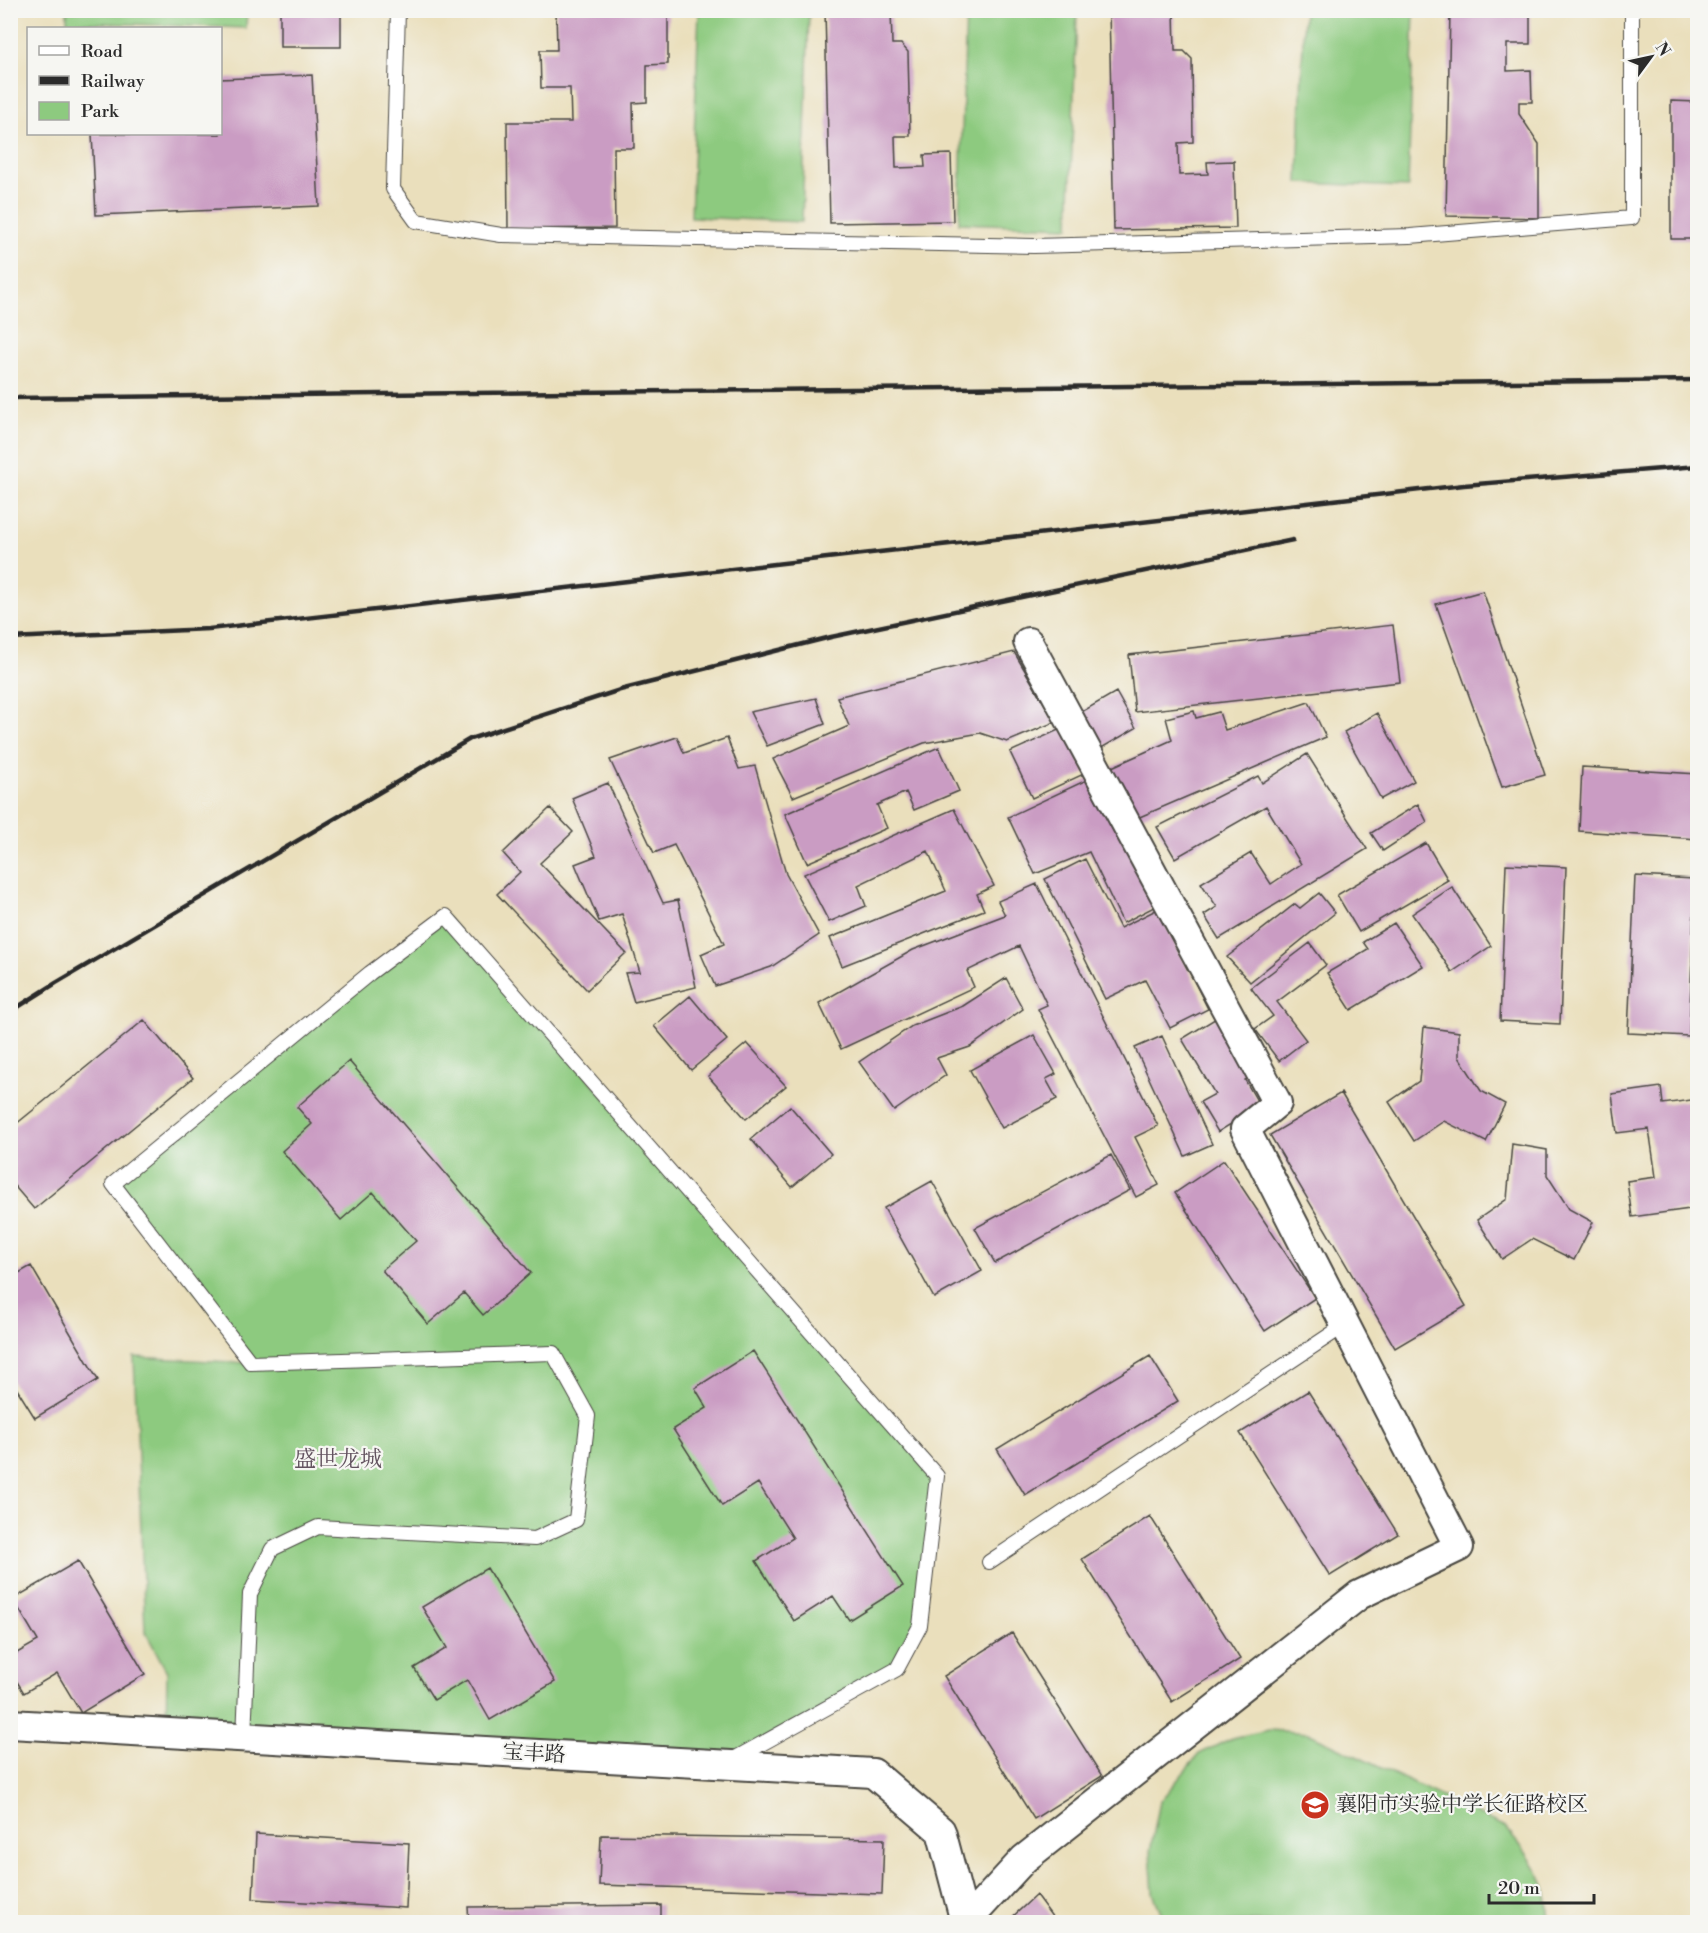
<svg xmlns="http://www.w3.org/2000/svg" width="1708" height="1933" font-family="'Libre Bodoni','Noto Serif SC',serif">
  <rect width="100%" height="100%" fill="#f6f6f2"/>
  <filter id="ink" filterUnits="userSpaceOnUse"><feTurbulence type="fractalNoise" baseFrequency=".0167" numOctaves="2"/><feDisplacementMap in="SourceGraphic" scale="12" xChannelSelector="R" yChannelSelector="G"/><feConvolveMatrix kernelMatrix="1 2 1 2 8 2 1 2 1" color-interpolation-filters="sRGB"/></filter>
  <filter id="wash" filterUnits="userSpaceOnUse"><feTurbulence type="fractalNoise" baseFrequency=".008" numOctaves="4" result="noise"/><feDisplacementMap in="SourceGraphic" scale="24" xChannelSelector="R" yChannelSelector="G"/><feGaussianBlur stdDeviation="1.35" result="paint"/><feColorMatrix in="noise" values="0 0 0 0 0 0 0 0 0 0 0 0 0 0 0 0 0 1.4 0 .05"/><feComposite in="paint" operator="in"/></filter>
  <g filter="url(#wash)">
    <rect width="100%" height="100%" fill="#eadfbc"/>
    <!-- green -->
    <path fill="#8dca7f" stroke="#5c7a55" stroke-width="1.5" d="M67,11h180l-1,17 -179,-6z
      M699,11h110l-7,211 -111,-5z
      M966,11h111l-8,216 -110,-4z
      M1304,11h110l-6,176 -110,-4z
      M446,916l491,560 -17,150 -23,43 -173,96 -558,-33 1,-60 -22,-41 -11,-274 116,6 -137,-179z
      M1269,1730l39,3 197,94c24,27 47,57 44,95h-384l-12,-29 -3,-41 10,-51 39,-47 33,-16z"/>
    <g id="blocks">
      <!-- building -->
      <path fill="#ca9cc3" d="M280,10h61v37h-61z
        M556,10h112v54l-21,1v37l-14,1 1,45h-20l1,80 -107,1 -1,-107h64l-1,-34h-29l-1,-38h17z
        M825,10h66l1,34h9l7,8 2,84h-15l1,32 29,-1 -1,-12 27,-1 2,67 -123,2z
        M1109,10h65l1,41h9l8,8 1,83 -15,1 1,32 29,-1 -1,-12 27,-1 2,67 -122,2z
        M1450,10h80v34h-23v27l24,-1 1,32h-13v12l20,30v74l-93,-2z
        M312,75l7,131 -223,9 -4,-81h128v-55z
        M1671,101l27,1v137h-27z
        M1483,591l62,184 -43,12 -66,-183z
        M1393,625l7,57 -265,30 -6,-57z
        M1014,652l41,70 -48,20 -27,-9 -56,10 -131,54 -20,-38 76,-33 -12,-29z
        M1116,692l20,36 -38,22 -20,-36z
        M816,698l9,26 -58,22 -17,-34z
        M1309,702l17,35 -191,82 -23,-52 60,-27 -6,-22 28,-7 2,7 23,-6 6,18z
        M1377,713l37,68 -33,18 -37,-67z
        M1065,727l21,46 -54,25 -22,-46z
        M677,737l7,16 43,-15 12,31 16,-3 31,108 33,61 -48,32 -56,19 -14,-32 23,-10 -50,-99 -20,8 -44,-93z
        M939,747l20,44 -45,19 -8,-18 -29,13 10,23 -80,35 -22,-49z
        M1307,754l60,95 -148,90 -15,-24 13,-8 -16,-24 50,-30 20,31 30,-20 -35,-58 -91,52 -18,-31 101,-51 4,7z
        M1582,767l116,7v65l-119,-8z
        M1093,777l65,128 -35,18 -34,-71 -54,22 -27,-57z
        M608,783l55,120 15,-3 18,87 -62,15 -9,-29 15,-1 -18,-58 -23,7 -24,-57 21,-8 -24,-58z
        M1418,804l9,18 -44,29 -12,-18z
        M550,808l23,24 -33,31 86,90 -39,37 -90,-96 23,-22 -17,-19z
        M954,809l40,77 -17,8 7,16 -142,56 -12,-28 116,-47 -18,-40 -70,34 8,21 -37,16 -25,-48z
        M1426,843l22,37 -89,52 -22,-37z
        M1085,859l35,69 38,-19 50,100 -38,19 -25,-48 -40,19 -60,-120z
        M1506,864l60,3 -6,157 -60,-3z
        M1635,876l60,3 -6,157 -61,-3z
        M1037,884l121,242 -23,11 24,48 -23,12 -98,-188 9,-4 -28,-59 -52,25 7,16 -133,62 -22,-46 94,-53 92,-35 -7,-14z
        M1452,887l39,59 -39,26 -40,-58z
        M1319,893l16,20 -85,69 -23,-25 68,-53 5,4z
        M1394,923l29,43 -72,44 -24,-37 41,-24 -5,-7z
        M1310,943l16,22 -49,37 29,38 -27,21 -24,-32 18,-13 -22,-28z
        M1006,978l17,31 -53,38 -33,11 9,17 -52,36 -35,-49 53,-36 51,-20z
        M690,996l37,44 -36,30 -37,-44z
        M1218,1017l35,59 -8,4 15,26 -42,26 -18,-30 15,-8 -33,-55z
        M144,1020l49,58 -159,131 -24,-28v-52z
        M1424,1027l35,5v25l22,34 24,13 -19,38 -42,-21 -30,20 -25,-39 30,-21z
        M1034,1035l22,39 -10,5 11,20 -55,29 -32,-58z
        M1162,1036l50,108 -27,12 -50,-108z
        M747,1043l39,43 -40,33 -38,-43z
        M349,1061l182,212 -48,42 -19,-22 -36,31 -46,-54 34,-29 -43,-49 -32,28 -59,-69 30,-27 -15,-17z
        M1661,1087l2,17 35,-5 -1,109 -65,9 -5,-36 29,-4 -7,-48 -32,4 -5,-39z
        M1341,1093l125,213 -71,42 -125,-213z
        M790,1106l41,48 -39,33 -41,-48z
        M1512,1144l35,6v25l22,34 24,13 -19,38 -42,-21 -30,20 -25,-39 30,-21z
        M1111,1155l19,35 -135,73 -20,-35z
        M1224,1160l91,138 -50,33 -90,-138z
        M932,1181l50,90 -48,27 -50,-90z
        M31,1266l67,114 -63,38 -25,-40v-100z
        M753,1351l150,235 -54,34 -16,-24 -39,25 -38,-60 37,-23 -35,-55 -36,23 -49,-77 34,-21 -12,-20z
        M1150,1356l28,45 -153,94 -28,-46z
        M1308,1391l90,143 -68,42 -90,-143z
        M1150,1516l90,143 -68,43 -90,-143z
        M78,1561l67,113 -64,39 -24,-40 -33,20 -14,-23v-13l28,-16 -25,-42z
        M487,1568l68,114 -65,38 -23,-40 -33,20 -20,-32 33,-20 -25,-41z
        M1012,1633l90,143 -68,43 -90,-143z
        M256,1834l153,9 -3,65 -153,-9z
        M601,1835l283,4 -2,55 -283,-9z
        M1036,1895l20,27h-49z
        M661,1905v17h-192l-1,-15z"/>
    </g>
  </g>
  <g filter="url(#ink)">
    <use href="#blocks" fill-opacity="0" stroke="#484641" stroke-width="1.5"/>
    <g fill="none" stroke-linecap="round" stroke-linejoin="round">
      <!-- lane casing -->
      <g stroke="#484641" stroke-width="16">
        <path id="lane" d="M398,10l-5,179 23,32 85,14 533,11 376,-10 222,-18v-208
          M989,1562l356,-237
          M244,1737l6,-143 22,-45 46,-22 217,12 41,-19 12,-104 -35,-63 -302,10 -138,-179 257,-211 76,-57 491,560 -17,150 -23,43 -163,90"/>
      </g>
      <!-- street casing -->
      <g stroke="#484641" stroke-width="32">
        <path id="street" d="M10,1724l863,49 68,58 24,91
          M966,1922l58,-63 335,-264 100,-48 -214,-418 32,-26 -249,-461"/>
      </g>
      <!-- lane -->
      <use href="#lane" stroke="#fff" stroke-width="14"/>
      <!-- street -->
      <use href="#street" stroke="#fff" stroke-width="28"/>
      <!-- rail -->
      <path stroke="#2b2b2b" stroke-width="4.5" d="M10,398l1688,-18
        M10,638l199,-9 1255,-144 234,-19
        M10,1012l46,-29 414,-244 150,-49 211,-53 462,-97"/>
    </g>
  </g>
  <!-- icons -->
  <defs>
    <g id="school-disc" transform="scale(1.5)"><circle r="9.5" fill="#c8321e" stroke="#f6f6f2"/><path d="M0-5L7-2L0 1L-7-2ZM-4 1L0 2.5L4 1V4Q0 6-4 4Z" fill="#fff"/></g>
  </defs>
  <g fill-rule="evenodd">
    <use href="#school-disc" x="1315" y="1805"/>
  </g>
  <g text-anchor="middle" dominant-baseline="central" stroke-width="4.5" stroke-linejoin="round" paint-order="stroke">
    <!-- street labels -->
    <g font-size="21" fill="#2b2b2b" stroke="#f6f6f2">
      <text transform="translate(534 1754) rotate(3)">宝丰路</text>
    </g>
    <!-- poi labels -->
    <g font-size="21" fill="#2b2b2b" stroke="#f6f6f2" text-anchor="start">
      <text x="1336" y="1805">襄阳市实验中学长征路校区</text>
    </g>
    <!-- neighbourhood labels -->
    <g font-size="22" fill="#635360" stroke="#f6f6f2">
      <text x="338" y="1459">盛世龙城</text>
    </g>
  </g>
  <!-- margin -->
  <rect width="1708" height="1933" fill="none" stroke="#f6f6f2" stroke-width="36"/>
  <!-- legend -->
  <rect x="27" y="27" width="195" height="108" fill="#f6f6f2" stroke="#a5a5a2" stroke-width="1.5"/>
  <rect x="39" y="46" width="30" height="9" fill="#ffffff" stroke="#a5a5a2" stroke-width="1.5"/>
  <text x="81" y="57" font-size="18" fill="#2b2b2b">Road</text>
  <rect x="39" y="76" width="30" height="9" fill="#2b2b2b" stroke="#a5a5a2" stroke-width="1.5"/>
  <text x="81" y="87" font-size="18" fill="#2b2b2b">Railway</text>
  <rect x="39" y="102" width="30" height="18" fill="#8dca7f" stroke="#a5a5a2" stroke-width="1.5"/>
  <text x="81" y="117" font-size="18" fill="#2b2b2b">Park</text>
  <!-- north arrow -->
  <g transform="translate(1651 57) rotate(57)" stroke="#f6f6f2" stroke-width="4.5" paint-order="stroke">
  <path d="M0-4.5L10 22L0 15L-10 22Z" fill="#2b2b2b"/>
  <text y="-9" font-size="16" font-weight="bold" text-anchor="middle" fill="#2b2b2b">N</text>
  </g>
  <!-- scale -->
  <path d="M1489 1894v9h105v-9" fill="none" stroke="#2b2b2b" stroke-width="3"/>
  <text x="1498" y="1894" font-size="18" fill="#2b2b2b" stroke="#f6f6f2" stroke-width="4.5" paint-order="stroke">20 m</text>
</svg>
